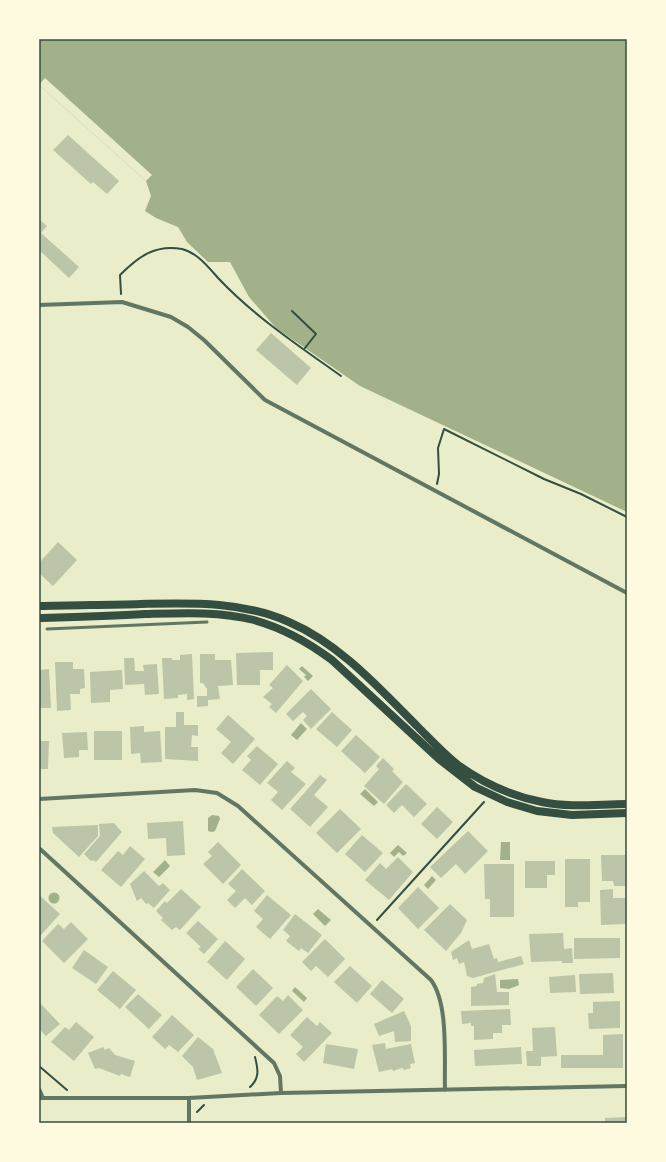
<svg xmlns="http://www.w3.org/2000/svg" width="666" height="1162" font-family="Cabin,sans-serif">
  <rect width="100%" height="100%" fill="#e9edc9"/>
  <!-- water -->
  <path fill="#a3b18a" d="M39,39h588v473l-267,-126 -84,-58 -27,-31 -19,-35h-22l-21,-20 -9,-15 -22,-9 -11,-7 6,-15 -5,-15 -107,-96z
    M302,666l11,10 -5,5 -4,-4 2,-2 -7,-6z
    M301,723l6,6 -10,11 -6,-5z
    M365,789l13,13 -4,4 -14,-12z
    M212,815l7,1 1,3 -5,12 -3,1 -4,-1v-13z
    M501,842h9v18h-10z
    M398,845l9,8 -4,3 -4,-4 -5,5 -4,-4z
    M165,860l5,6 -11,11 -6,-5z
    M432,876l4,4 -8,9 -4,-4z
    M48.5 898a5.5 5.5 0 1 1 11 0a5.5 5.5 0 1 1-11 0Z
    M318,909l13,11 -6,6 -12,-12z
    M518,979l1,6 -10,4 -9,-1v-8z
    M295,987l12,11 -3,4 -12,-11z"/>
  <!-- pier -->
  <path fill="#e9edc9" d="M45,78l107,97 -6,6 -107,-96z"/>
  <!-- building -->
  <path fill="#bcc5a7" d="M68,135l51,46 -12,13 -14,-12 -2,2 -38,-34z
    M39,219l8,7 -6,7 38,34 -10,11 -30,-28z
    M271,333l40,35 -14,17 -41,-35z
    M58,542l19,18 -24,26 -14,-13v-10z
    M273,652v18h-13v15h-23l-1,-32z
    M192,654l2,45 -7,1v-6l-9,1v3l-14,1 -2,-41h10v2h8v-5z
    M200,654h15v6h16l2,25 -15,1 2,13 -12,1v6l-11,1v-11h10v-7l-4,-6h-3z
    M124,658h10l1,13h9l-1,-6 14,-1 2,30 -14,1 -1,-11 -19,1z
    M55,662h18v7h11l1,19 -5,1v5h-10l1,16 -14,1z
    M287,665l16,16 -27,32 -7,-6 3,-3 -9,-7 10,-9 -4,-3z
    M49,669l2,39h-12v-38z
    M122,670l1,19 -13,1v12l-19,1 -1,-31z
    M311,689l20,20 -20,20 -8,-9 4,-4 -4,-4 -10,9 -7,-7z
    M176,712h8v13h14v11l-6,-1 -1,12h7v14l-33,-2v-32h11z
    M332,712l20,18 -15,17 -21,-18z
    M228,715l27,24 -22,25 -12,-11 10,-11 -15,-13z
    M144,726v6l16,-1 2,31 -21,1 -1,-10 -9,1 -1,-27z
    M94,731h28v29h-28z
    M87,732l1,18h-9v7l-15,1 -2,-25z
    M356,735l24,22 -15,16 -24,-22z
    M39,741h10l-1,28h-9z
    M257,746l21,18 -18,21 -18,-15 9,-10 -4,-4z
    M383,758l11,11 -2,2 11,11 -19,22 -20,-18 15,-17 -3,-3z
    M287,761l8,7 -4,4 15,12 -24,26 -11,-10 7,-8 -11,-9z
    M320,775l7,5 -13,15 14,12 -18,20 -20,-18z
    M406,784l21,20 -13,13 -12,-12 -8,8 -8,-8z
    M437,807l16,15 -16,17 -16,-15z
    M340,809l21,20 -24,24 -21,-20z
    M183,821l2,34 -18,1 -1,-18 -18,1 -1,-16z
    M114,823l8,9 -26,30 -3,-2 -2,1 -7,-7 16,-18 -1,-12z
    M98,825v11l-19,21 -26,-24 -1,-6z
    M468,831l20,20 -23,23 -9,-10 -15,14 -11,-11z
    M362,835l21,18 -18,19 -20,-18z
    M218,842l23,23 -18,19 -20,-20 9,-8 -4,-4z
    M130,846l15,13 -24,28 -20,-17 17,-19 5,4z
    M601,855h26v31h-13l-1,-5h-11z
    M398,857l15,15 -24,28 -24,-20 15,-17 6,6z
    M565,859h25v43h-12v5h-13z
    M525,861h30v14h-8v13h-22z
    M484,864h30v53h-24v-18h-5z
    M242,869l23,22 -13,14 -7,-7 -10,10 -8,-8 9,-9 -8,-7z
    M144,871l15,15 4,-3 7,7 -16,18 -6,-5 -2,1 -5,-6 -4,3 -7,-17z
    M418,887l21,21 -21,21 -20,-21z
    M181,889l20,18 -21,23 -4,-3 -4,3 -11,-10 2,-2 -7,-7 9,-10 2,2z
    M613,889v9h14l-1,26 -25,1 -1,-35z
    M39,895l21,19 -19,21 -2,-2z
    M267,895l24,20 -21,24 -14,-12 7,-8 -9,-8z
    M450,904l17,16 -6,13 -15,18 -22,-21z
    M295,914l27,21 -14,18 -7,-5 -2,3 -13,-10 4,-5 -7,-6z
    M198,921l20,18 -14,15 -6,-5 3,-2 -15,-14z
    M71,922l17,17 -24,24 -22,-22 16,-17 6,5z
    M563,933l1,16 8,-1 1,15h-11v-2l-31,1 -2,-28z
    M574,938h46v20l-46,1z
    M325,939l20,20 -17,18 -12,-11 -5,5 -9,-9z
    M469,940l3,9 17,-5 5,15 3,-1 1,4 23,-6 3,8 -51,14 -6,-2 -3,-14 -5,2 -2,-6 -4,2 -2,-8z
    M225,941l20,18 -18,21 -20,-18z
    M84,950l24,17 -12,17 -24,-16z
    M350,966l22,20 -15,17 -23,-21z
    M253,969l20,19 -17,18 -20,-19z
    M113,971l23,19 -16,19 -23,-19z
    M613,973l1,20 -34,1 -1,-20z
    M495,974l2,18h12v13l-38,1v-19l6,-1v-2l6,-1 1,-5z
    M575,975l1,17 -26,1 -1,-16z
    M382,980l22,19 -12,14 -22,-19z
    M138,994l24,21 -13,14 -24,-22z
    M288,995l15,15 -24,24 -20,-19 18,-19 6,5z
    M620,1001v27l-31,1 -1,-16h5v-11z
    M39,1002l21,22 -14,12 -7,-7z
    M510,1009l1,16h-9v8h-9v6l-19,1v-14h-3v-3l-9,1 -1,-13z
    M404,1011l7,15v15l-16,1 -1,-11 -15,5 -5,-12z
    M172,1015l22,20 -16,17 -9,-7 -4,4 -13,-12z
    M307,1017l10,9 3,-4 12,11 -28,29 -8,-8 7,-7 -13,-12z
    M76,1022l18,15 -20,24 -23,-19 14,-15 4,3z
    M555,1027l2,29 -16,1v9h-14l-1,-15h7l-1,-23z
    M623,1034v34h-62v-13h42v-20z
    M198,1037l15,12 9,24 -25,7 -4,-13 -11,-11z
    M385,1043l1,6 25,-5 4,19 -5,1 1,4 -7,2 -2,-2 -9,3 -1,-2 -13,3 -7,-27z
    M326,1044l32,5 -4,20 -31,-6z
    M103,1047l2,3 4,-2 6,7 20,6 -5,16 -9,-3 -1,2 -21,-8 -4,1 -7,-16z
    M521,1047l1,17 -47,2 -1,-16z
    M627,1117v6h-22v-5z"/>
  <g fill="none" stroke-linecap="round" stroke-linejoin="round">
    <!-- path -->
    <path stroke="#344e41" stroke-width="2" d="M121,294l-1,-19c18,-18 35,-31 62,-26 16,4 27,19 37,30 36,38 80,67 122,97
      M292,311l24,23 -11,14
      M437,484l2,-10 -1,-26 6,-19 100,50 37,15 46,23
      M377,920l107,-118
      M39,1066l28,24
      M250,1087c10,-9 8,-18 5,-30
      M197,1112l7,-7"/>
    <!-- service -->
    <path stroke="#617663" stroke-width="3" d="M47,629l160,-7"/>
    <!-- minor -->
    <path stroke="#617663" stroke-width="4" d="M39,305l83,-3 49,15 17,10 16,13 61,60 362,193
      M39,799l156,-9 22,3 21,13 193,174c18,24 13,79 14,110
      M39,848l235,215 6,13 1,17
      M39,1089l4,9
      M39,1098h150l92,-5 346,-7
      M189,1098v25"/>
    <!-- secondary -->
    <path stroke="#344e41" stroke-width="8" d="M39,606c34,-1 68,-1 102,-2 50,-1 101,-3 148,18 51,22 90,66 129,105 13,13 26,27 40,38 25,18 54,31 84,37 28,6 57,2 85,2
      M39,618c35,-1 71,-2 106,-4 35,-1 74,-3 109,6 29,8 54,22 78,40l107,99 36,28 32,15 30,9 35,4 55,-2"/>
  </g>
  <!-- border -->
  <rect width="666" height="1162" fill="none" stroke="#fefae0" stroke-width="80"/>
  <rect x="40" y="40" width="586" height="1082" fill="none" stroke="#344e41" stroke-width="1.5"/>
</svg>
